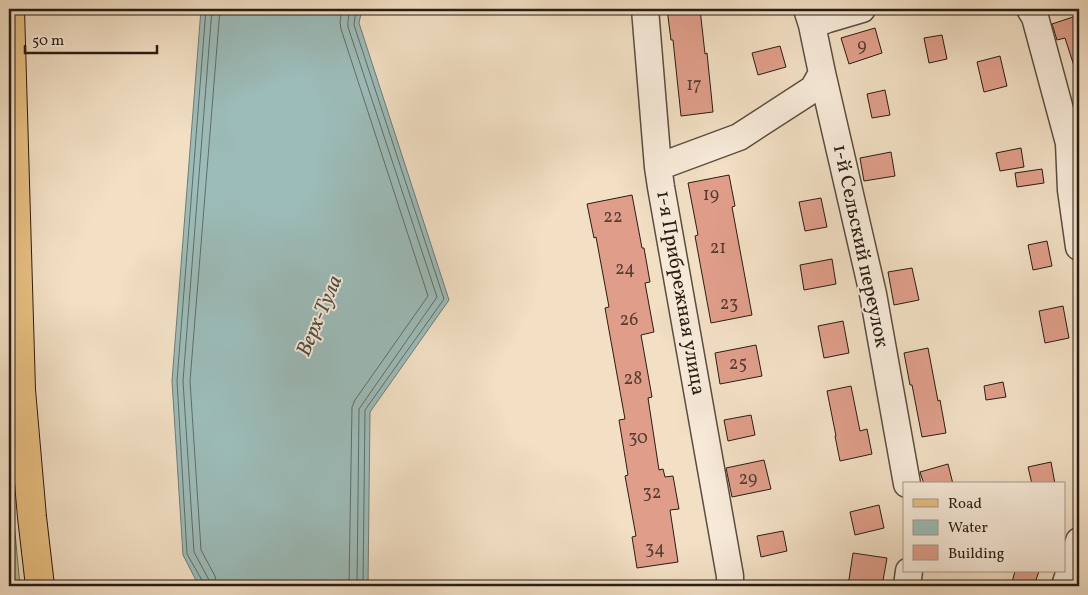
<svg xmlns="http://www.w3.org/2000/svg" width="1088" height="595" font-family="Vollkorn,serif">
  <rect width="100%" height="100%" fill="#f2dfc4"/>
  <filter id="stains"><feTurbulence type="fractalNoise" baseFrequency=".004" numOctaves="4"/><feColorMatrix values="0 0 0 0 .2 0 0 0 0 .09 0 0 0 0 .02 0 0 0 .5 -.17"/></filter>
  <radialGradient id="worn" r=".72"><stop offset=".6" stop-color="#630" stop-opacity="0"/><stop offset="1" stop-color="#630" stop-opacity=".3"/></radialGradient>
  <!-- green -->
  <path fill="#bac294" stroke="#717054" d="M9,449l4,62 7,75h-11z"/>
  <!-- water -->
  <path fill="#9cbcb9" stroke="#6e7c77" d="M201,9h161l-3,14 90,277 -79,112 -2,174h-169l-16,-31 -11,-174z"/>
  <g fill="none" stroke-linecap="round" stroke-linejoin="round">
    <!-- shore -->
    <path stroke="#626c66" stroke-width="1" d="M342,9l-2,13 1,7 87,267 -73,104 -3,7 -3,179
      M350,9l-2,12v6l89,270 -78,112 -2,177
      M356,9l-2,16 90,274 -79,111 -2,176
      M204,586l-1,-4 -16,-28 -10,-173 29,-372
      M210,586l-1,-6 -15,-28 -11,-171 29,-372
      M217,586l-2,-10 -14,-26 -11,-169 30,-372"/>
  </g>
  <!-- building -->
  <path fill="#e09e8a" stroke="#281d14" d="M667,9h33l5,45 2,-1 6,59 -32,4 -8,-76h-2z
    M1079,15v57h-3l-11,-34 -8,2 -5,-16z
    M875,28l7,25 -33,11 -8,-26z
    M942,35l5,24 -18,4 -5,-25z
    M780,46l6,21 -28,8 -6,-22z
    M1000,56l7,30 -23,6 -7,-30z
    M885,90l5,25 -18,3 -5,-24z
    M1021,148l3,19 -24,4 -4,-18z
    M891,152l4,24 -31,5 -4,-23z
    M1042,169l2,14 -27,4 -2,-14z
    M729,175l6,31 -3,1 20,108 -41,8 -16,-87 3,-1 -10,-52z
    M632,195l10,53h2l6,34 -5,1 9,49 -13,3 11,62 -4,1 11,72 4,-1 2,8 8,-1 6,33 -9,1 8,52 -41,6 -5,-31 4,-1 -11,-60 3,-1 -9,-55 6,-1 -20,-111 4,-1 -13,-70 -2,1 -7,-34z
    M821,198l6,29 -22,4 -6,-29z
    M1047,241l5,25 -19,4 -5,-25z
    M832,259l4,25 -32,6 -4,-25z
    M912,268l7,32 -25,5 -6,-33z
    M1063,306l6,32 -24,5 -6,-32z
    M843,321l6,32 -25,5 -6,-32z
    M756,345l6,31 -42,8 -5,-31z
    M928,348l10,53 2,-1 6,33 -24,4 -10,-52h-2l-6,-32z
    M1003,382l3,15 -20,3 -2,-14z
    M851,386l9,45 7,-2 5,25 -32,7 -5,-25h1l-9,-45z
    M751,415l4,20 -27,6 -4,-21z
    M764,460l7,29 -39,8 -6,-29z
    M1051,462l4,22h-23l-4,-17z
    M948,464l5,20h-29l-4,-12z
    M879,505l5,23 -29,7 -5,-23z
    M783,531l4,20 -26,6 -4,-21z
    M853,553l34,5 -5,28h-34z
    M1015,571h24l-5,15h-23z"/>
  <g fill="none" stroke-linecap="round" stroke-linejoin="round">
    <!-- minor casing -->
    <g stroke="#5a4e40" stroke-width="29">
      <path id="minor" d="M645,9l13,158 3,20 69,389v10
        M807,9l5,16 10,48 51,221 34,190
        M1030,9l5,8 34,126 2,47 8,57
        M812,25l16,-6 34,-10
        M658,167l81,-30 74,-48 9,-16
        M907,586l2,-15
        M1065,586l14,-45"/>
    </g>
    <!-- major casing -->
    <g stroke="#281d14" stroke-width="30">
      <path id="major" d="M10,9l11,381 11,127 8,69"/>
    </g>
    <!-- minor -->
    <use href="#minor" stroke="#f7ead9" stroke-width="26"/>
    <!-- major -->
    <use href="#major" stroke="#e9c082" stroke-width="28"/>
  </g>
  <g text-anchor="middle" dominant-baseline="central" stroke-width="4" stroke-linejoin="round" paint-order="stroke">
    <!-- number labels -->
    <g font-size="18" fill="#563d32">
      <text x="862" y="46">9</text>
      <text x="694" y="85">17</text>
      <text x="711" y="195">19</text>
      <text x="613" y="217">22</text>
      <text x="718" y="248">21</text>
      <text x="625" y="269">24</text>
      <text x="729" y="304">23</text>
      <text x="629" y="320">26</text>
      <text x="738" y="364">25</text>
      <text x="633" y="379">28</text>
      <text x="638" y="438">30</text>
      <text x="748" y="479">29</text>
      <text x="652" y="493">32</text>
      <text x="655" y="549">34</text>
    </g>
    <!-- street labels -->
    <g font-size="20" fill="#281d14" stroke="#f7ead9">
      <text transform="translate(860 246) rotate(78)">1-й Сельский переулок</text>
      <text transform="translate(680 293) rotate(80)">1-я Прибрежная улица</text>
    </g>
    <!-- water labels -->
    <g font-size="21" font-style="italic" fill="#4b4d46" stroke="#f7ead9">
      <text transform="translate(320 316) rotate(-67)">Верх-Тула</text>
    </g>
  </g>
  <!-- margin -->
  <rect width="1088" height="595" fill="none" stroke="#f2dfc4" stroke-width="30"/>
  <rect x="10" y="10" width="1068" height="575" fill="none" stroke="#281d14" stroke-width="2.5"/>
  <rect x="15" y="15" width="1058" height="565" fill="none" stroke="#281d14"/>
  <!-- legend -->
  <rect x="903" y="482" width="162" height="90" fill="#f7ead9" stroke="#a4988a"/>
  <rect x="913" y="499" width="25" height="8" fill="#e9c082" stroke="#a4988a"/>
  <text x="948" y="508" font-size="15" fill="#281d14">Road</text>
  <rect x="913" y="520" width="25" height="15" fill="#9cbcb9" stroke="#a4988a"/>
  <text x="948" y="532" font-size="15" fill="#281d14">Water</text>
  <rect x="913" y="545" width="25" height="15" fill="#e09e8a" stroke="#a4988a"/>
  <text x="948" y="558" font-size="15" fill="#281d14">Building</text>
  <!-- scale -->
  <path d="M25 45v8h132v-8" fill="none" stroke="#281d14" stroke-width="2.5"/>
  <text x="32" y="45" font-size="15" fill="#281d14" stroke="#f7ead9" stroke-width="4" paint-order="stroke">50 m</text>
  <rect width="100%" height="100%" filter="url(#stains)"/>
  <rect width="100%" height="100%" fill="url(#worn)"/>
</svg>
